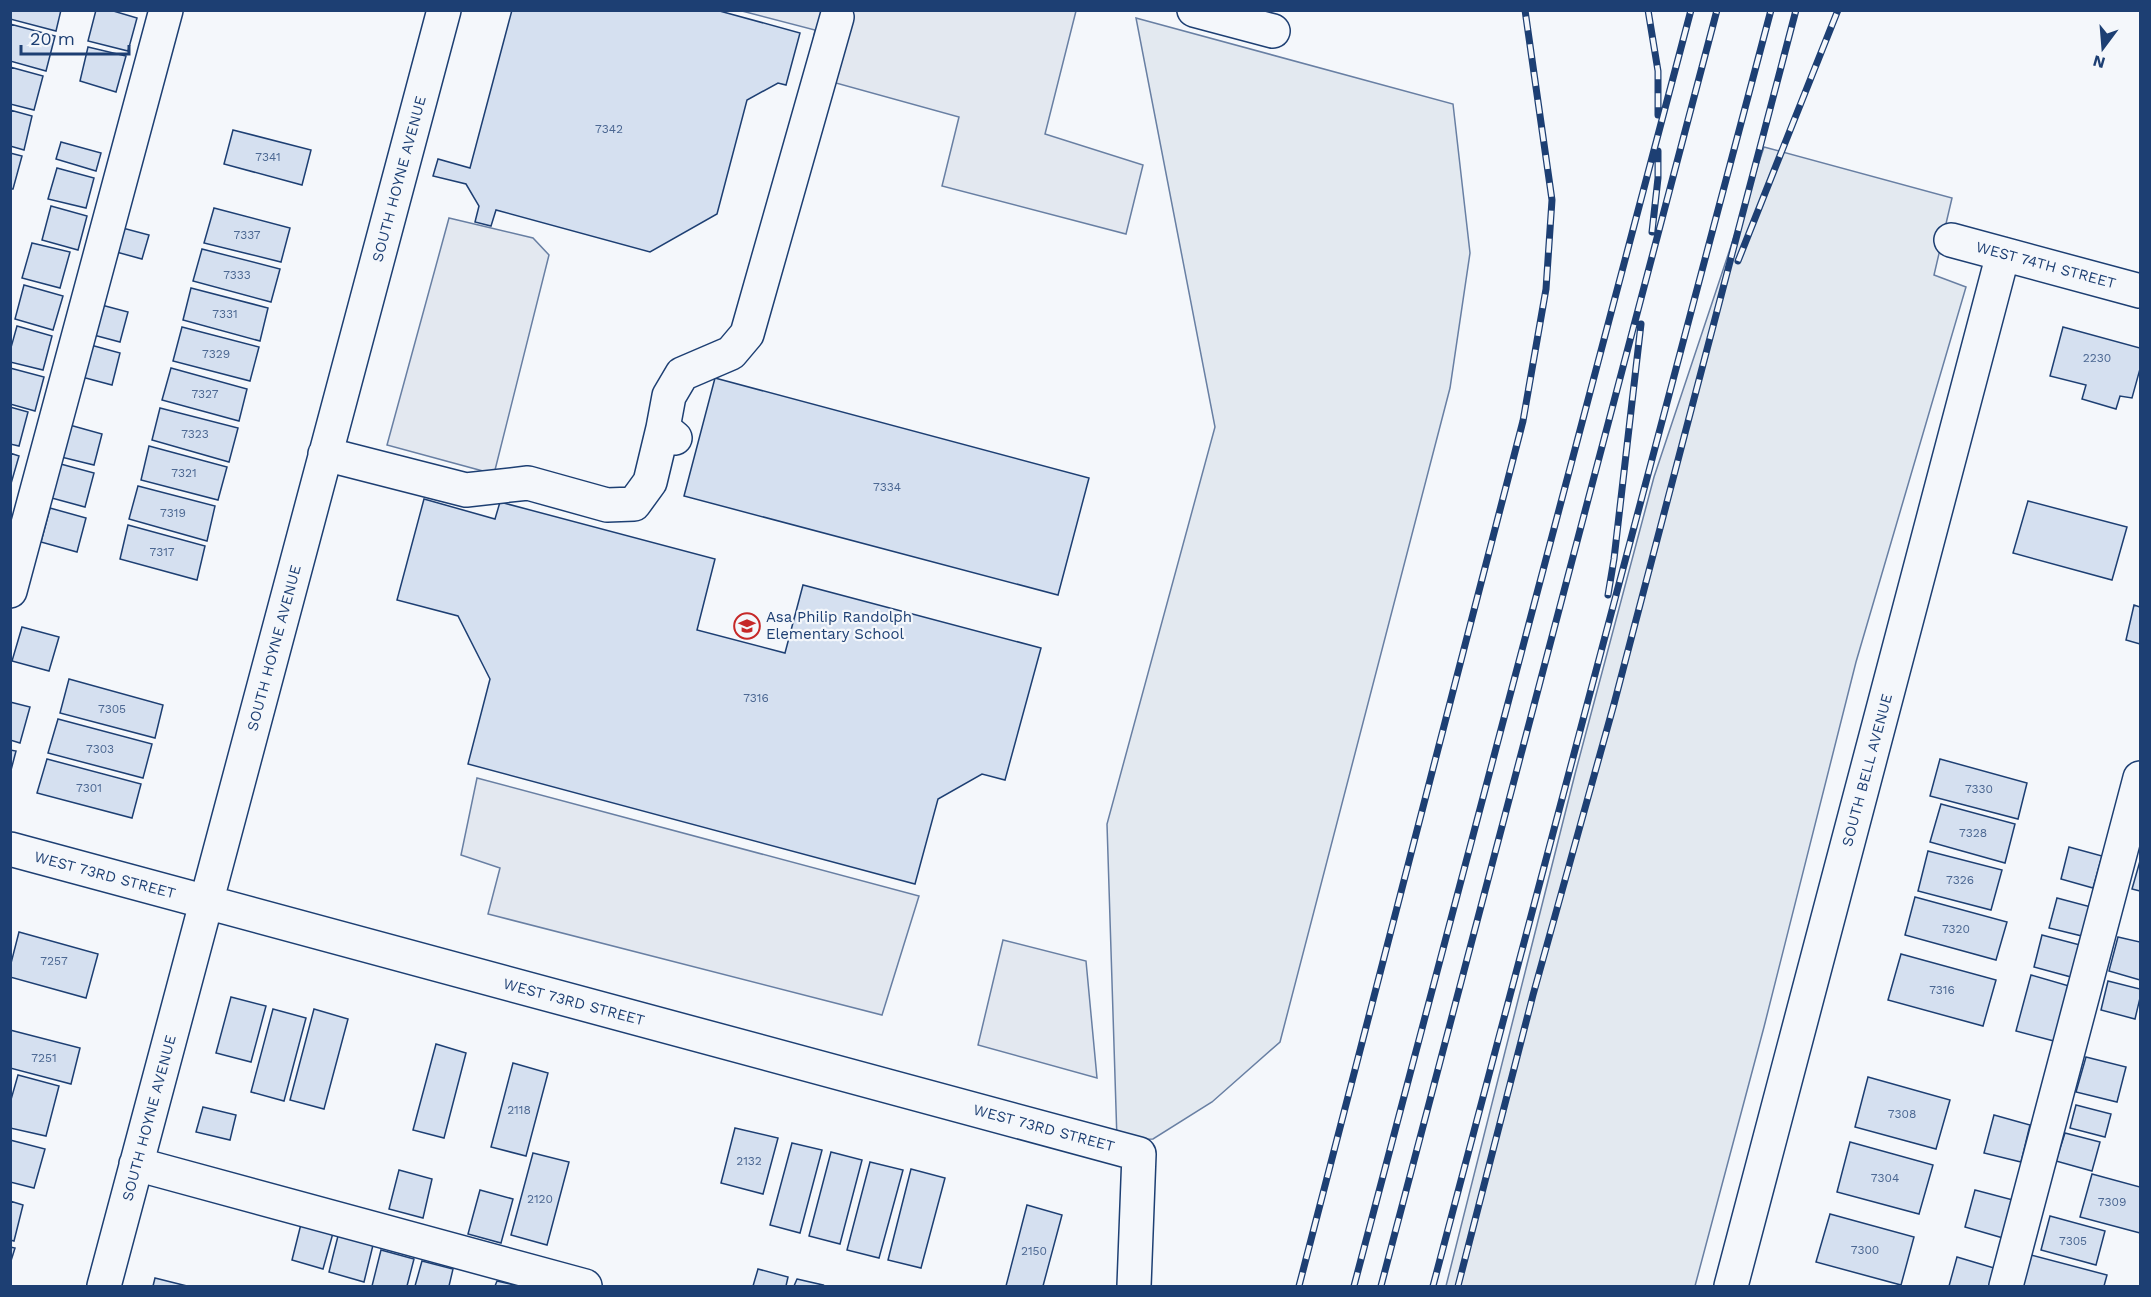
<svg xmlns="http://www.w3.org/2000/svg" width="2151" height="1297" font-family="'Work Sans',sans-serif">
  <rect width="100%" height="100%" fill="#f4f7fb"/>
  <!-- green -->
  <path fill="#e3e9f0" stroke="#687fa3" stroke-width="1.5" d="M1136,18l317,86 17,149 -20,135 -170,654 -68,60 -59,37 -36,1 -10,-316 108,-397z
    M1764,147l188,51 -18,77 32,12 -110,375 -92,365 -69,259h-249l129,-512 79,-297z"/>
  <!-- parking -->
  <path fill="#e3e8f0" stroke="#687fa3" stroke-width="1.5" d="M742,11h334l-31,123 98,31 -17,69 -184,-48 17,-69 -152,-42 8,-45z
    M449,218l84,20 16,17 -55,219 -107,-29z
    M477,778l442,118 -37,119 -394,-101 12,-46 -39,-13z
    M1003,940l83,21 11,117 -119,-33z"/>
  <!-- building -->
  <path fill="#d5e0f0" stroke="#1d3f73" stroke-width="1.5" d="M10,10h51l-5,21 -46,-12z
    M96,10h14l27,8 -9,33 -40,-10z
    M512,10h204l84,23 -14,52 -8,-2 -31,17 -30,114 -67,38 -154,-42 -5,16 -16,-4 4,-16 -13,-22 -33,-8 5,-17 32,9z
    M10,24l45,12 -9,35 -36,-10z
    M88,47l38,9 -10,36 -36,-11z
    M10,67l33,9 -9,34 -24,-6z
    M10,110l22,6 -8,34 -14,-4z
    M233,130l78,20 -9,35 -78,-21z
    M61,142l40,11 -5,18 -40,-12z
    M10,153l12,3 -9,33h-3z
    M57,168l37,10 -8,30 -38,-9z
    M51,206l36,10 -9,34 -36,-10z
    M214,208l76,20 -9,34 -77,-19z
    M115,226l34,9 -7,24 -33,-9z
    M32,243l38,9 -10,36 -38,-10z
    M202,249l78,20 -9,33 -78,-21z
    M24,285l39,11 -10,34 -38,-11z
    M191,288l77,20 -8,33 -77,-21z
    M94,303l34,9 -8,30 -34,-9z
    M17,326l35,10 -9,34 -33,-8v-11z
    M182,327l77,20 -9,34 -77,-20z
    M2063,327l77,21v21l-8,29 -12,-2 -4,13 -34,-10 4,-14 -36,-9z
    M87,344l33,9 -8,32 -34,-9z
    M10,368l34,9 -9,34 -25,-7z
    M171,368l76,21 -8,32 -77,-21z
    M715,378l374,100 -31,117 -374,-99z
    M10,407l18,5 -9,34 -9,-2z
    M160,408l78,20 -9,34 -77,-22z
    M66,424l36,10 -8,31 -37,-9z
    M149,446l78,21 -9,33 -77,-20z
    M10,453l9,3 -9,31z
    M57,463l37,10 -9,34 -37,-10z
    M138,486l77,20 -8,35 -78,-22z
    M424,499l71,20 5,-17 215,57 -18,71 88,23 18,-68 238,63 -36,132 -23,-6 -44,25 -23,85 -447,-120 22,-85 -32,-63 -61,-16z
    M2028,501l99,26 -15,53 -99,-27z
    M50,508l36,10 -9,34 -36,-10z
    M128,525l77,21 -8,34 -77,-21z
    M2134,605l6,2v37l-14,-4z
    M22,627l37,10 -10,34 -37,-10z
    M69,679l94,26 -8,33 -95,-25z
    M10,702l20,5 -10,36 -10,-3z
    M58,719l94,25 -9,34 -95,-25z
    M10,750l6,1 -6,23z
    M47,759l94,25 -9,34 -95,-25z
    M1940,759l87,24 -9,36 -88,-23z
    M1941,804l74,20 -10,39 -75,-21z
    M2069,847l33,9 -9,32 -32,-9z
    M1928,851l74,19 -11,40 -73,-19z
    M2140,861v30l-8,-2z
    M1915,897l92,25 -11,38 -91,-25z
    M2057,898l34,9 -9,29 -33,-8z
    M19,932l79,22 -12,44 -76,-21v-10z
    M2042,935l38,10 -9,32 -37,-10z
    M2118,937l22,5v38l-31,-9z
    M1901,954l95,26 -13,46 -95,-26z
    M2031,975l38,11 -15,55 -38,-10z
    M2108,981l32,8v9l-5,21 -34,-9z
    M231,997l35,9 -15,56 -35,-9z
    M273,1009l33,9 -22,83 -33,-9z
    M314,1009l34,10 -24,90 -34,-9z
    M10,1030l70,18 -9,36 -61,-16z
    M436,1044l30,9 -22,85 -31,-8z
    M2086,1057l40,10 -9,35 -41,-10z
    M513,1063l35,10 -22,83 -35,-9z
    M18,1075l41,11 -13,50 -36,-8v-25z
    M1868,1077l82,23 -14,49 -81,-22z
    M2076,1105l35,9 -6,23 -35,-9z
    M203,1107l33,8 -6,25 -34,-8z
    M1994,1115l36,10 -9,37 -37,-9z
    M735,1128l43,10 -15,56 -42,-11z
    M2065,1133l35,9 -8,29 -36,-10z
    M10,1140l35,9 -11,39 -24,-6z
    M1850,1142l83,23 -14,49 -82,-22z
    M792,1143l30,7 -22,83 -30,-8z
    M831,1152l31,8 -22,84 -31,-8z
    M533,1153l36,9 -22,83 -36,-10z
    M870,1162l33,8 -24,88 -32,-8z
    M911,1169l34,9 -24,90 -33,-8z
    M399,1170l33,9 -9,39 -34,-9z
    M2092,1174l48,13v46l-60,-16z
    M480,1190l33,9 -12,44 -33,-9z
    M1975,1190l38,10 -10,38 -38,-11z
    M10,1201l13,4 -9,36 -4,-1z
    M1027,1205l35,10 -19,71h-37z
    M1830,1214l84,23 -13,48 -85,-23z
    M2050,1216l55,15 -9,34 -55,-15z
    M301,1224l32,9 -10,36 -31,-9z
    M339,1232l35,9 -10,41 -35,-10z
    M10,1247l5,1 -5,16z
    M381,1250l33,9 -7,27h-35z
    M2031,1255l76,20 -3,11h-82z
    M1957,1257l37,11 -5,18h-40z
    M422,1261l31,8 -4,17h-34z
    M758,1269l30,8 -2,9h-33z
    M155,1278l32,8h-34z
    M797,1279l26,6 -1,1h-28z
    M497,1281l22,5h-24z"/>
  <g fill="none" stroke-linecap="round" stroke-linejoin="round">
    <!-- minor casing -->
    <g stroke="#1d3f73" stroke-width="36">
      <path id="minor" d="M1194,10l79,21
        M1951,240l189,51
        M675,438l-12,-10 6,-32 13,-22 49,-21 16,-19 90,-317
        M325,454l141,36 62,-7 79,22 27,-1 16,-22 13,-54
        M10,591l156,-581
        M10,849l1129,305 -5,132
        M136,1164l449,122
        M104,1286l340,-1276
        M1731,1286l272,-1032
        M2006,1286l134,-508"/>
    </g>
    <!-- minor -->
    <use href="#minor" stroke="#f4f7fb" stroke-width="33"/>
    <!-- rail casing -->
    <g stroke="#1d3f73" stroke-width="7">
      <path id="rail" d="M1648,10l10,61v44
        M1652,232l6,-54v-27
        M1738,261l100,-251
        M1608,595l6,-36 27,-235
        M1299,1286l224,-865 23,-132 6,-89 -27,-190
        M1354,1286l337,-1276
        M1381,1286l336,-1276
        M1433,1286l338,-1276
        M1458,1286l75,-291 81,-291 182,-694"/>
    </g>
    <!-- rail -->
    <use href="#rail" stroke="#f4f7fb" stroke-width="4.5" stroke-dasharray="14" stroke-linecap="butt"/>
  </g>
  <!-- icons -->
  <defs>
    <g id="school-ring" transform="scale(1.35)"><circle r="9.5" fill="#f4f7fb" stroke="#c62828" stroke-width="1.5"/><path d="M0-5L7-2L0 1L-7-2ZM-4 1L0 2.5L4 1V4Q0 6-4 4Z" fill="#c62828"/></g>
  </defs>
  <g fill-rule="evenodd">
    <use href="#school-ring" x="747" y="626"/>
  </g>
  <g text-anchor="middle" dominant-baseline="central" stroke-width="4.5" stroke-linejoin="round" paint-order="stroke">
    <!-- number labels -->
    <g font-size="12" fill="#4b6792">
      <text x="609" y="129">7342</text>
      <text x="268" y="157">7341</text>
      <text x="247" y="235">7337</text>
      <text x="237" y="275">7333</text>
      <text x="225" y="314">7331</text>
      <text x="216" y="354">7329</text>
      <text x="2097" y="358">2230</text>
      <text x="205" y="394">7327</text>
      <text x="195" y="434">7323</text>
      <text x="184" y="473">7321</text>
      <text x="887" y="487">7334</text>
      <text x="173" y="513">7319</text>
      <text x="162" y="552">7317</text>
      <text x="756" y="698">7316</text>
      <text x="112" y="709">7305</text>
      <text x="100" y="749">7303</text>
      <text x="89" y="788">7301</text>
      <text x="1979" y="789">7330</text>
      <text x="1973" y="833">7328</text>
      <text x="1960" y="880">7326</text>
      <text x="1956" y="929">7320</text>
      <text x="54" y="961">7257</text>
      <text x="1942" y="990">7316</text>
      <text x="44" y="1058">7251</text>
      <text x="519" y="1110">2118</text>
      <text x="1902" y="1114">7308</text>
      <text x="749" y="1161">2132</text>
      <text x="1885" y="1178">7304</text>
      <text x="540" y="1199">2120</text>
      <text x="2112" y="1202">7309</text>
      <text x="2073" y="1241">7305</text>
      <text x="1865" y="1250">7300</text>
      <text x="1034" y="1251">2150</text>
    </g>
    <!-- street labels -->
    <g font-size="15" fill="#1d3f73" stroke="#f4f7fb">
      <text transform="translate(399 179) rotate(-75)">SOUTH HOYNE AVENUE</text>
      <text transform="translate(2046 265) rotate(15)">WEST 74TH STREET</text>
      <text transform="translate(274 648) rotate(-75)">SOUTH HOYNE AVENUE</text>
      <text transform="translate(1867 770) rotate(-75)">SOUTH BELL AVENUE</text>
      <text transform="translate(105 875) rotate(15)">WEST 73RD STREET</text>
      <text transform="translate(574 1002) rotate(15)">WEST 73RD STREET</text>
      <text transform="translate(149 1118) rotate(-75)">SOUTH HOYNE AVENUE</text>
      <text transform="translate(1044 1128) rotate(15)">WEST 73RD STREET</text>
    </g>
    <!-- poi labels -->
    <g font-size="15" fill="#1d3f73" stroke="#f4f7fb" text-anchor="start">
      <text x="766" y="617">Asa Philip Randolph<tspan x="766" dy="17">Elementary School</tspan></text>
    </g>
  </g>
  <!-- border -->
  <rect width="2151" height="1297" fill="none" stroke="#1d3f73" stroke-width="24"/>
  <!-- north arrow -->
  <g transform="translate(2103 48) rotate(196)" stroke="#f4f7fb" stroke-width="4.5" paint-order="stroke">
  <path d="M0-4.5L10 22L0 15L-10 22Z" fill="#1d3f73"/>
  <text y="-9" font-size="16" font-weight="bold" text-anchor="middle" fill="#1d3f73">N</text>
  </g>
  <!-- scale -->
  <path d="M21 45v9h108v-9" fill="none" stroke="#1d3f73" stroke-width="3"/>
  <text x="30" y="45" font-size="18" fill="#1d3f73" stroke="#f4f7fb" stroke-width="4.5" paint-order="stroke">20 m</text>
</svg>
